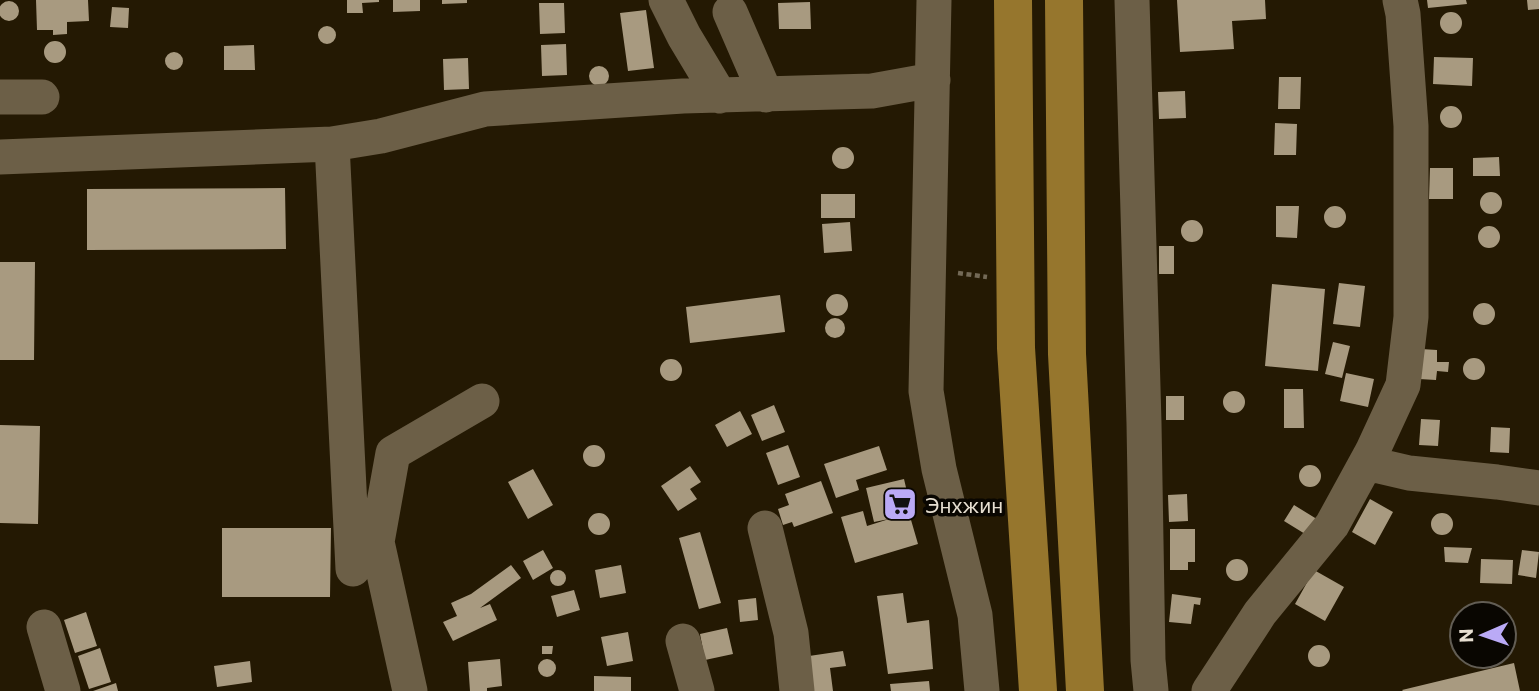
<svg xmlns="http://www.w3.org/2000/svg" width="1539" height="691" font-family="Commissioner,sans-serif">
  <rect width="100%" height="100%" fill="#241903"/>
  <!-- building -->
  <path fill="#a89a80" d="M36,0h52l1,21 -22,1v12l-14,1v-5h-16z
    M347,0h32v2l-17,1 1,10h-16z
    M393,0h27v11l-27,1z
    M442,0h25v3l-25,1z
    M1177,0h88l1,19 -34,2 2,28 -54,3z
    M1427,0h39l1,4 -39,4z
    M1527,0h12v9l-11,1z
    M-1 11a10 10 0 1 1 20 0a10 10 0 1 1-20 0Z
    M810,2l1,27h-32l-1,-26z
    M539,3h25l1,30 -25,1z
    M112,7l17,1 -1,20 -18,-1z
    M646,10l8,58 -26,3 -8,-58z
    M1440 23a11 11 0 1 1 22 0a11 11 0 1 1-22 0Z
    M318 35a9 9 0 1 1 18 0a9 9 0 1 1-18 0Z
    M44 52a11 11 0 1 1 22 0a11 11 0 1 1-22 0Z
    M566,44l1,31 -25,1 -1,-31z
    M254,45l1,25h-31v-24z
    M165 61a9 9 0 1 1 18 0a9 9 0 1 1-18 0Z
    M1434,57l39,1 -1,28 -39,-2z
    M468,58l1,31 -25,1 -1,-31z
    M589 76a10 10 0 1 1 20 0a10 10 0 1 1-20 0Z
    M1279,77h22l-1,32h-22z
    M1185,91l1,27 -27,1 -1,-27z
    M1440 117a11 11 0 1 1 22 0a11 11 0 1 1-22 0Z
    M1275,123l22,1 -1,31h-22z
    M832 158a11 11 0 1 1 22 0a11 11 0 1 1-22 0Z
    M1499,157l1,19h-27v-18z
    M1430,168h23v31h-24z
    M285,188l1,61 -199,1v-61z
    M1480 203a11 11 0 1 1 22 0a11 11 0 1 1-22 0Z
    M821,194h34v24h-34z
    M1276,206h23l-2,32 -21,-1z
    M1324 217a11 11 0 1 1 22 0a11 11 0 1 1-22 0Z
    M1181 231a11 11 0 1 1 22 0a11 11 0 1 1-22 0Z
    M850,222l2,29 -28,2 -2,-29z
    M1478 237a11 11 0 1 1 22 0a11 11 0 1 1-22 0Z
    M1159,246h15v28h-15z
    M0,262h35l-1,98h-34z
    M1339,283l26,3 -5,41 -27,-3z
    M1272,284l53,5 -7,82 -53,-5z
    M826 305a11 11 0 1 1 22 0a11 11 0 1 1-22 0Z
    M780,295l5,37 -95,11 -4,-36z
    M1473 314a11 11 0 1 1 22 0a11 11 0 1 1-22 0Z
    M825 328a10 10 0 1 1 20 0a10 10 0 1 1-20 0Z
    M1333,342l17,4 -8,32 -17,-4z
    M1421,349l16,1v12h12l-1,10 -11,-1 -1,9 -17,-1z
    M1463 369a11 11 0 1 1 22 0a11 11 0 1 1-22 0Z
    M660 370a11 11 0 1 1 22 0a11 11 0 1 1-22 0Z
    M1346,373l28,6 -6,28 -28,-6z
    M1284,389h19l1,39h-20z
    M1223 402a11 11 0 1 1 22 0a11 11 0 1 1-22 0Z
    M1166,396h18v24h-18z
    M774,405l11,27 -23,9 -11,-26z
    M740,411l12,23 -25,13 -12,-22z
    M1421,419l19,1 -2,26 -19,-1z
    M0,425l40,1 -2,98 -38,-1z
    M1491,427l19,1 -1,25 -19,-1z
    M788,445l12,32 -22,8 -12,-32z
    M583 456a11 11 0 1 1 22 0a11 11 0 1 1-22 0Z
    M879,446l8,24 -31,10 3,10 -23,8 -12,-34z
    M1299 476a11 11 0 1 1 22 0a11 11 0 1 1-22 0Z
    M690,466l11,16 -11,7 7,10 -19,12 -17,-25z
    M533,469l20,36 -25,14 -20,-37z
    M904,479l8,34h-3l9,31 -63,19 -14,-46 22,-6 4,15 22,-7 -15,3 -8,-34z
    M821,481l12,32 -39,14 -2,-5 -9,3 -5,-16 11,-4 -4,-11z
    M1187,494l1,27 -19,1 -1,-27z
    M1370,499l23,13 -18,33 -23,-13z
    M1294,505l26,16 -10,16 -26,-16z
    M588 524a11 11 0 1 1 22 0a11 11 0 1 1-22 0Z
    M1431 524a11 11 0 1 1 22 0a11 11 0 1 1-22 0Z
    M222,528h109l-1,69h-108z
    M1170,529h25v33h-7v8h-18z
    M700,532l21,71 -22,6 -20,-71z
    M1444,547l28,1 -4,15 -23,-1z
    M543,550l10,18 -20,12 -10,-19z
    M1522,550l17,2 -3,26 -18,-3z
    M1481,559l32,1 -1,24 -32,-1z
    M1226 570a11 11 0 1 1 22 0a11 11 0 1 1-22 0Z
    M511,565l10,13 -41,30 10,-4 7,16 -44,21 -10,-19 14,-6 -6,-13 20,-9z
    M621,565l5,28 -26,5 -5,-28z
    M550 578a8 8 0 1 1 16 0a8 8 0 1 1-16 0Z
    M1314,570l30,17 -19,34 -30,-17z
    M574,590l6,20 -23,7 -6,-21z
    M903,593l4,30 22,-3 4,49 -45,5 -11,-78z
    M1172,594l29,4 -1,7 -6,-1 -3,20 -22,-2z
    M756,598l2,22 -18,2 -2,-22z
    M86,612l11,34 -22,7 -11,-33z
    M727,628l6,26 -28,6 -5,-26z
    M628,632l5,29 -26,5 -6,-29z
    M1308 656a11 11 0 1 1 22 0a11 11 0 1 1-22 0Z
    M542,646h11l-1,8h-10z
    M100,648l11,34 -22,7 -11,-33z
    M843,651l3,15 -16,2 3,23h-20l-4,-35z
    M538 668a9 9 0 1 1 18 0a9 9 0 1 1-18 0Z
    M500,659l2,27 -15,2v3h-17l-2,-29z
    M250,661l2,21 -35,5 -3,-21z
    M1514,663l6,28h-117l-1,-1z
    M594,676l37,1v14h-37z
    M929,681l1,10h-39l-1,-7z
    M116,683l2,8h-25z"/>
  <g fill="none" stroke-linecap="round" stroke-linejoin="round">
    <!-- path -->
    <path stroke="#736956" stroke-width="4.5" stroke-dasharray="5 3.5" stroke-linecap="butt" d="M958,273l29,4"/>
    <!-- minor -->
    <path stroke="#6c5f47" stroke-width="35" d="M666,0l18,36 36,60
      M934,0l-8,391 13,78 36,146 7,76
      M1132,0l12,423 4,237 3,31
      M730,12l36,83
      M0,97h42
      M332,144l21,425
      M0,157l332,-13 49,-8 104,-27 198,-13 189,-5 61,-11
      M1366,463l43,10 88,9 42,6
      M765,528l26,105 6,58
      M44,627l19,64
      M683,641l14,50
      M410,691l-33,-149 16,-89 89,-52
      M1209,691l51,-78 72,-88 40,-73 31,-67 8,-68v-191l-8,-112 -3,-14"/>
    <!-- major -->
    <path stroke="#96762d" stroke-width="38" d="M1013,0l3,348 22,343
      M1064,0l3,354 18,337"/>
  </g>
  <!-- icons -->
  <defs>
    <g id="supermarket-square" transform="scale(1.75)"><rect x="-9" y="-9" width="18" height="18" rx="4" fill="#baaaf6" stroke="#090601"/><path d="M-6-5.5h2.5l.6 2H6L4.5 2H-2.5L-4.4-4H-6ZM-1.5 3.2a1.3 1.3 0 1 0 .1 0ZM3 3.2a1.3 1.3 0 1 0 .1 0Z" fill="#111"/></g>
  </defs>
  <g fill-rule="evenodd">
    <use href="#supermarket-square" x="900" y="504"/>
  </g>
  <g text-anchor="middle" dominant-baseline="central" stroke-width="7" stroke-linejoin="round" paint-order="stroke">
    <!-- poi labels -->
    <g font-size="21" fill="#e7dfd1" stroke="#090601" text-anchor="start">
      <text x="925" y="504">Энхжин</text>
    </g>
  </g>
  <!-- north arrow -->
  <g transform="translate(1483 635) rotate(268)"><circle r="33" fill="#090601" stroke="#625d54" stroke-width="2"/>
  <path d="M0-5L12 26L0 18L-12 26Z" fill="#baaaf6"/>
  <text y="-10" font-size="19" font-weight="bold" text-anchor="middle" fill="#e7dfd1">N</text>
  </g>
</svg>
